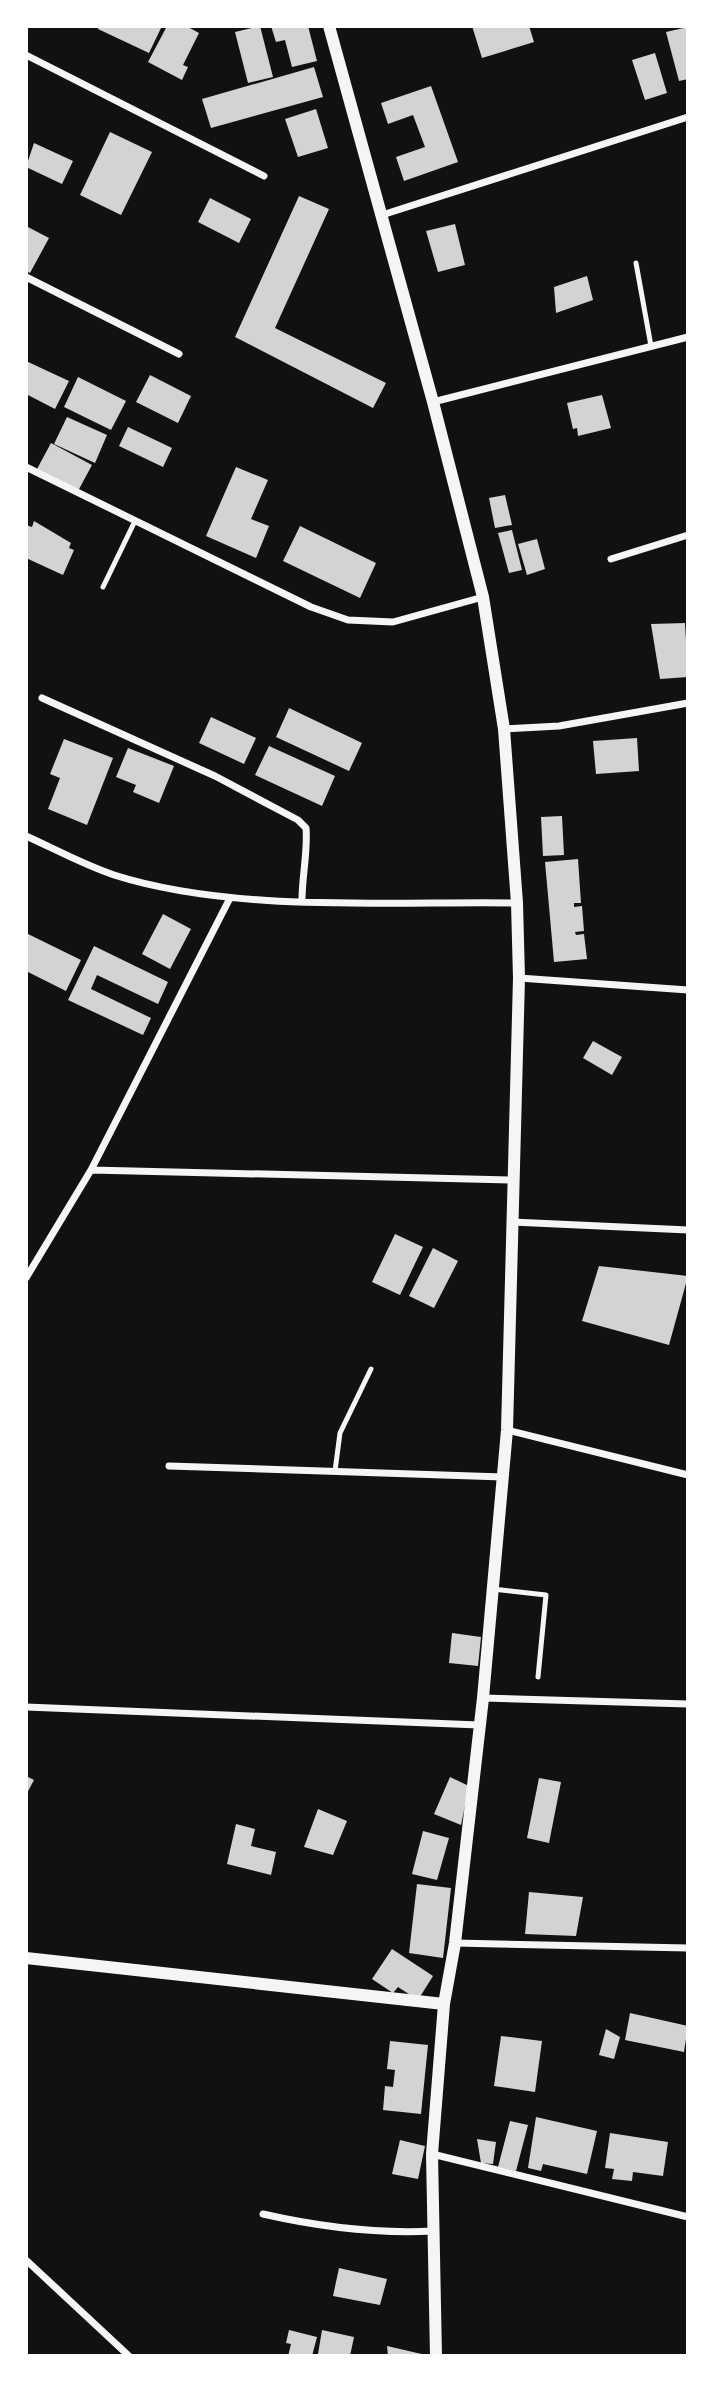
<svg xmlns="http://www.w3.org/2000/svg" width="714" height="2382" font-family="Mulish,sans-serif">
  <rect width="100%" height="100%" fill="#111"/>
  <!-- building -->
  <path fill="#d3d3d3" d="M99,26h63l-13,27 -51,-24z
    M167,26h19l13,7 -16,32 5,2 -6,13 -34,-18z
    M260,26l13,51 -25,6 -13,-51z
    M271,26h37l9,35 -25,6 -7,-27 -9,2z
    M472,26h57l5,16 -52,16z
    M688,27v52l-9,2 -13,-49z
    M655,53l12,40 -22,7 -13,-40z
    M314,67l9,30 -112,31 -9,-29z
    M431,86l27,76 -54,19 -8,-24 29,-10 -12,-32 -25,9 -7,-21z
    M316,109l12,39 -30,9 -13,-38z
    M110,132l42,20 -31,63 -41,-20z
    M34,143l39,18 -11,23 -36,-17z
    M299,196l30,13 -54,119 111,55 -13,25 -138,-71z
    M210,198l41,21 -12,24 -41,-21z
    M455,224l10,41 -27,7 -12,-41z
    M26,226l23,12 -19,35 -4,-2z
    M587,276l6,24 -37,13 -2,-26z
    M26,361l43,20 -14,28 -29,-15z
    M150,375l41,21 -13,27 -42,-21z
    M78,377l48,24 -15,29 -47,-23z
    M602,395l9,33 -33,8 -1,-8 -4,1 -6,-26z
    M67,417l40,18 -12,28 -41,-19z
    M128,427l44,21 -9,19 -44,-21z
    M51,443l41,22 -14,26 -41,-22z
    M236,467l32,13 -17,39 18,7 -13,32 -50,-22z
    M505,495l7,30 -17,3 -6,-30z
    M34,521l37,22 -2,5 5,2 -11,25 -37,-17v-33l6,2z
    M300,526l76,37 -16,35 -77,-37z
    M512,530l10,40 -13,3 -11,-40z
    M537,539l8,30 -18,6 -9,-31z
    M685,623l3,54 -28,2 -9,-55z
    M289,708l73,35 -13,28 -73,-34z
    M211,717l45,21 -12,26 -45,-21z
    M637,738l2,33 -43,3 -3,-33z
    M64,739l49,19 -26,67 -39,-16 12,-31 -10,-4z
    M269,746l66,30 -13,30 -67,-31z
    M128,748l46,18 -15,37 -26,-11 3,-7 -20,-8z
    M562,816l2,39 -21,1 -2,-39z
    M578,859l3,44h-7v4l8,-1 2,25 -9,1 1,3 8,-1 3,25 -33,3 -9,-100z
    M163,914l28,15 -21,40 -28,-15z
    M26,933l55,27 -15,31 -40,-20z
    M94,946l74,36 -10,22 -61,-29 -6,14 60,29 -8,17 -75,-35z
    M593,1041l29,16 -10,18 -29,-17z
    M395,1234l28,13 -23,48 -28,-13z
    M433,1248l25,13 -24,47 -25,-12z
    M599,1266l89,10 -19,69 -87,-24z
    M452,1633l29,4 -3,29 -29,-3z
    M26,1776l8,4 -8,15z
    M450,1777l19,9 -8,39 -27,-11z
    M539,1778l22,4 -12,61 -22,-5z
    M318,1809l29,12 -14,34 -29,-8z
    M236,1824l19,5 -4,17 25,6 -5,23 -44,-11z
    M423,1831l26,7 -12,42 -25,-6z
    M417,1884l34,4 -8,70 -34,-5z
    M529,1892l54,5 -7,39 -51,-2z
    M392,1949l41,27 -15,24 -20,-13 -5,6 -21,-14z
    M630,2013l58,13 -4,26 -59,-12z
    M606,2029l14,8 -6,22 -15,-4z
    M501,2036l41,5 -7,51 -41,-6z
    M390,2041l38,4 -7,69 -38,-4 2,-24 8,1 2,-17 -8,-1z
    M536,2117l61,14 -10,43 -44,-10 -2,7 -13,-3z
    M510,2121l18,4 -12,46 -18,-4z
    M610,2133l58,9 -5,34 -30,-4 -1,9 -20,-2 2,-10 -9,-1z
    M477,2139l19,3 -3,22 -12,-1z
    M400,2140l25,6 -7,33 -26,-5z
    M339,2268l48,11 -7,26 -47,-9z
    M289,2330l28,7 -5,19h-24l3,-12 -5,-1z
    M322,2330l32,7 -4,19 -32,-2z
    M387,2346l39,9v1h-38z"/>
  <g fill="none" stroke-linecap="round" stroke-linejoin="round">
    <!-- service -->
    <path stroke="#f5f5f5" stroke-width="5" d="M636,263l15,83
      M103,587l32,-66
      M335,1471l5,-38 31,-64
      M493,1589l53,6 -8,82"/>
    <!-- minor -->
    <path stroke="#f5f5f5" stroke-width="7" d="M26,55l238,121
      M382,215l306,-98
      M26,277l153,77
      M433,402l255,-65
      M26,467l285,140 37,13 45,2 90,-25
      M611,559l77,-24
      M42,698l173,78 83,44 8,8c2,23 -4,48 -4,72
      M504,729l55,-3 129,-23
      M26,836c29,13 58,29 88,39 120,38 276,26 403,28
      M519,978l169,12
      M91,1170l421,10
      M512,1222l176,8
      M26,1278l65,-108 139,-272
      M507,1430l181,45
      M169,1466l334,11
      M483,1698l205,6
      M26,1707l453,18
      M455,1943l233,5
      M432,2154l256,63
      M263,2214c57,13 111,20 170,17
      M26,2260l103,96"/>
    <!-- tertiary -->
    <path stroke="#f5f5f5" stroke-width="12" d="M329,26l104,376 50,195 21,132 13,174 2,75 -12,452 -24,268 -28,245 -11,61 -12,150 4,202
      M26,1958l418,46"/>
  </g>
  <!-- border -->
  <rect width="714" height="2382" fill="none" stroke="#ffffff" stroke-width="56"/>
</svg>
